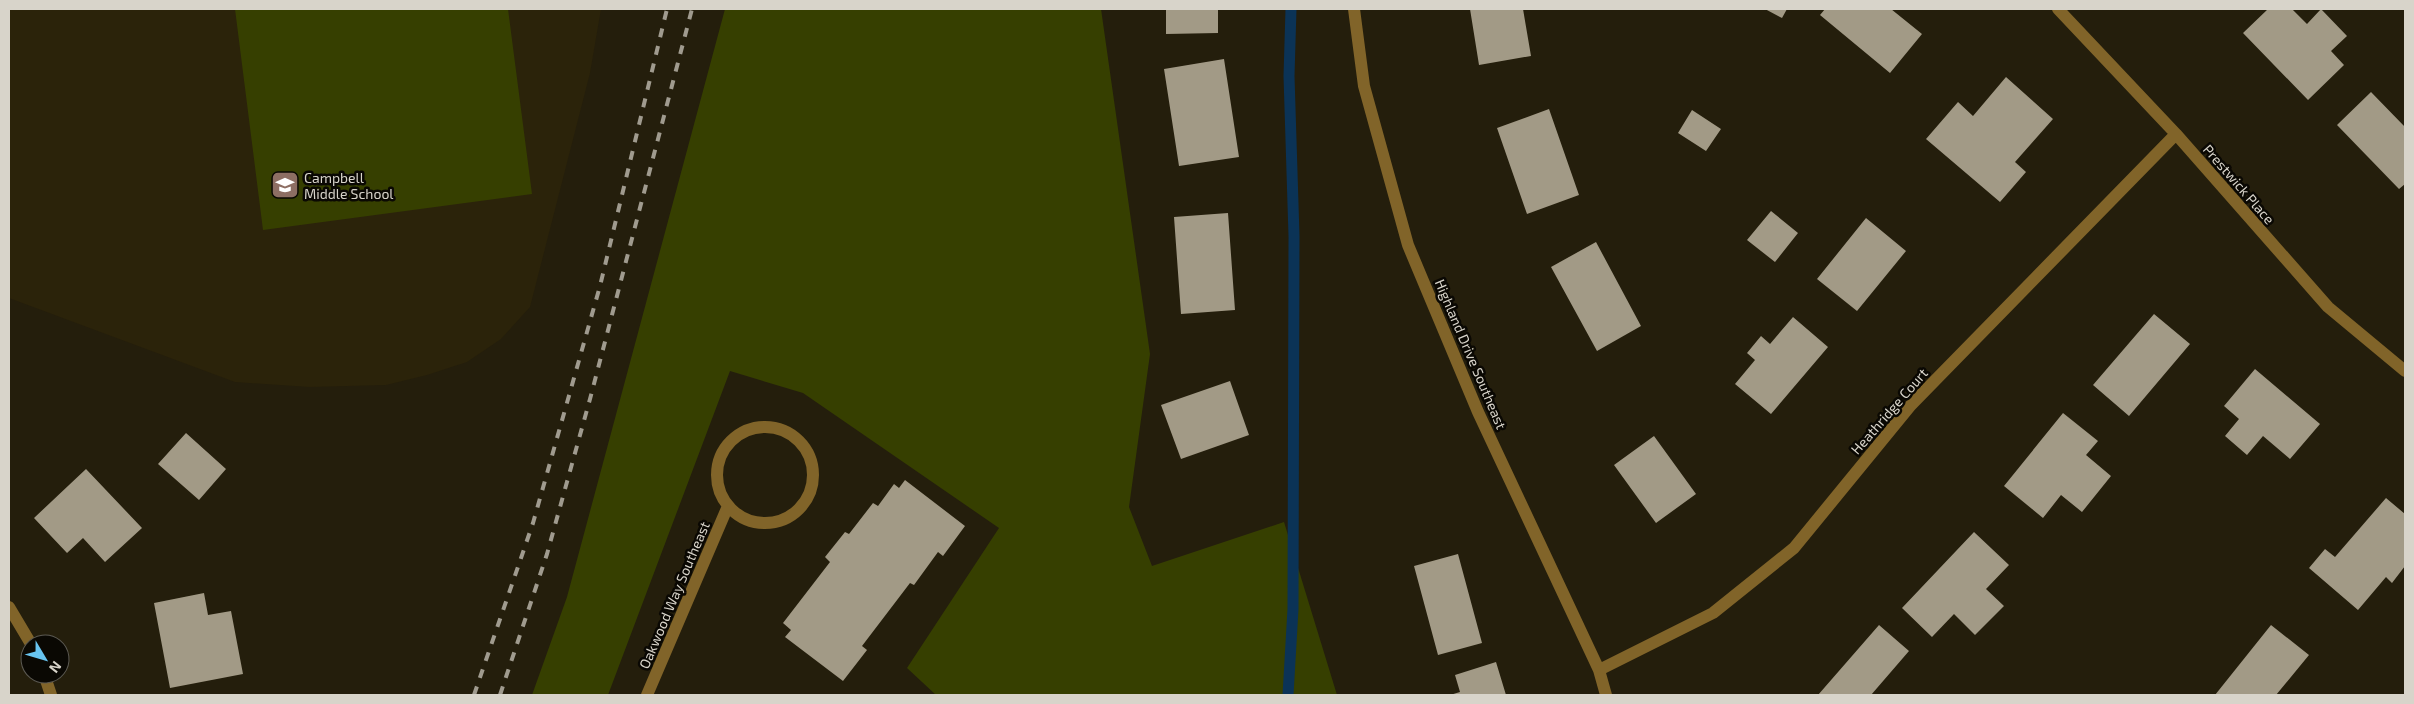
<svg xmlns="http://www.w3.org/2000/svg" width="2414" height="704" font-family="'Exo 2',sans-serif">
  <rect width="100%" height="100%" fill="#241e0c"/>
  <!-- built -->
  <path fill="#2b230a" d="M9,9h592l-11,64 -60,234 -29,32 -34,23 -40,13 -41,10 -76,2 -75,-5 -226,-84z"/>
  <!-- green -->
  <path fill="#363f00" d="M235,9h273l24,185 -269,36z
    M725,9h376l49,345 -21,153 23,59 132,-44 53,173h-401l-29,-27 92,-140 -196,-135 -73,-22 -122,324h-76l35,-98z"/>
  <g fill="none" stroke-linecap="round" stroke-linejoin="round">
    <!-- stream -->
    <path stroke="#0b3356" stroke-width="11" d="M1288,695l5,-86 1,-373 -5,-160 2,-67"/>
  </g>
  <!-- building -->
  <path fill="#a29a86" d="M1166,9h52v24l-52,1z
    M1470,9h53l8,47 -52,9z
    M1765,9h22l-5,9z
    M1825,9h66l31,25 -32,39 -70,-58z
    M2268,9h24l15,15 14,-15 26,27 -16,15 13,14 -36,35 -65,-67z
    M1224,59l15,98 -60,9 -15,-97z
    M2006,77l47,42 -38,43 11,10 -26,30 -74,-63 32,-37 15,14z
    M2371,92l34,35v57l-6,5 -62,-64z
    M1549,109l30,86 -52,19 -30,-86z
    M1692,110l29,19 -15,22 -28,-18z
    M1771,211l27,22 -23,29 -28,-22z
    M1228,213l7,97 -54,4 -7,-97z
    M1866,218l40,33 -49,60 -40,-32z
    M1596,242l45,84 -44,25 -46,-84z
    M2154,314l36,30 -61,72 -36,-31z
    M1793,317l35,30 -57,67 -36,-30 20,-24 -8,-7 14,-17 9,8z
    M2255,369l65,55 -30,35 -27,-23 -16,19 -22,-19 14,-17 -15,-13z
    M1230,381l19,54 -68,24 -20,-54z
    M2063,413l35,28 -12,14 25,21 -29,36 -21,-17 -18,23 -39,-32z
    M186,433l40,36 -27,31 -41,-36z
    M1654,436l42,58 -40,29 -42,-58z
    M86,469l56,59 -37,34 -22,-24 -16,15 -33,-35z
    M905,480l60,46 -22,30 -5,-4 -24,33 -4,-2 -48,63 5,4 -24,31 -58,-44 6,-7 -8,-7 47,-61 -5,-5 20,-25 4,2 24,-31 5,3 16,-22 5,4z
    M2386,498l19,16v52l-13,17 -6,-6 -28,33 -49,-42 16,-19 10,8z
    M1974,532l35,33 -23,24 18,17 -29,29 -21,-21 -22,23 -30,-29z
    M1458,554l24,89 -44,12 -24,-89z
    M204,593l4,22 23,-4 12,63 -73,14 -16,-85z
    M1879,625l30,26 -38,44h-53z
    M2271,625l38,30 -33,40h-61z
    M1496,662l10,33h-56l10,-3 -5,-17z"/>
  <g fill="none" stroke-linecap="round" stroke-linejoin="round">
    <!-- minor -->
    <path stroke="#816429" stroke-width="12" d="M1354,9l10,77 44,159 70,167 121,258 7,25
      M2058,9l118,125 152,173 77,64
      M717 475a48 48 0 1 1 96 0a48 48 0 1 1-96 0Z
      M9,607l22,37
      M1599,670l114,-57 81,-65 117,-143 265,-271
      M44,674l7,21
      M647,695l81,-189"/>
    <!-- rail -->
    <path stroke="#a09b8f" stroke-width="4" stroke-dasharray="9 9" stroke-linecap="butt" d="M474,695l59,-172 67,-237 67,-277
      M500,695l47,-141 43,-155 102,-390"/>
  </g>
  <!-- icons -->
  <defs>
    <g id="school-square" transform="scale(1.4375)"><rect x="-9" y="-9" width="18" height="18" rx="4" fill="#8d6e63" stroke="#0a0803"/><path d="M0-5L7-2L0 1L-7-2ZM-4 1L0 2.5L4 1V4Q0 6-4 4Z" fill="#fff"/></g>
  </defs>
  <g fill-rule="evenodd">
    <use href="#school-square" x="285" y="185"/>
  </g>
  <g text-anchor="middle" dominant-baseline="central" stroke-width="5" stroke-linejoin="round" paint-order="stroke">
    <!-- poi labels -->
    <g font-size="14" fill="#d8d4ca" stroke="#0a0803" text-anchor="start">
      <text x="304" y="177">Campbell<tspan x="304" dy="16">Middle School</tspan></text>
    </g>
    <!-- street labels -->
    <g font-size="14" fill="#d8d4ca" stroke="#0a0803">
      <text transform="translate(2239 184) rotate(49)">Prestwick Place</text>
      <text transform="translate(1471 354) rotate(67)">Highland Drive Southeast</text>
      <text transform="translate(1889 411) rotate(-49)">Heathridge Court</text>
      <text transform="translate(674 595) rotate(-67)">Oakwood Way Southeast</text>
    </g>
  </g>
  <!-- border -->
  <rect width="2414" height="704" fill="none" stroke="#d8d4ca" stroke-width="20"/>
  <!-- north arrow -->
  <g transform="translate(45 659) rotate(128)"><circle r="24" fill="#0a0803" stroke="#5c5a53"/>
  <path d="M0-4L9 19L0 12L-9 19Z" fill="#68c4f0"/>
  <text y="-8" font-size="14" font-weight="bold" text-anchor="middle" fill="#d8d4ca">N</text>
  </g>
</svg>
